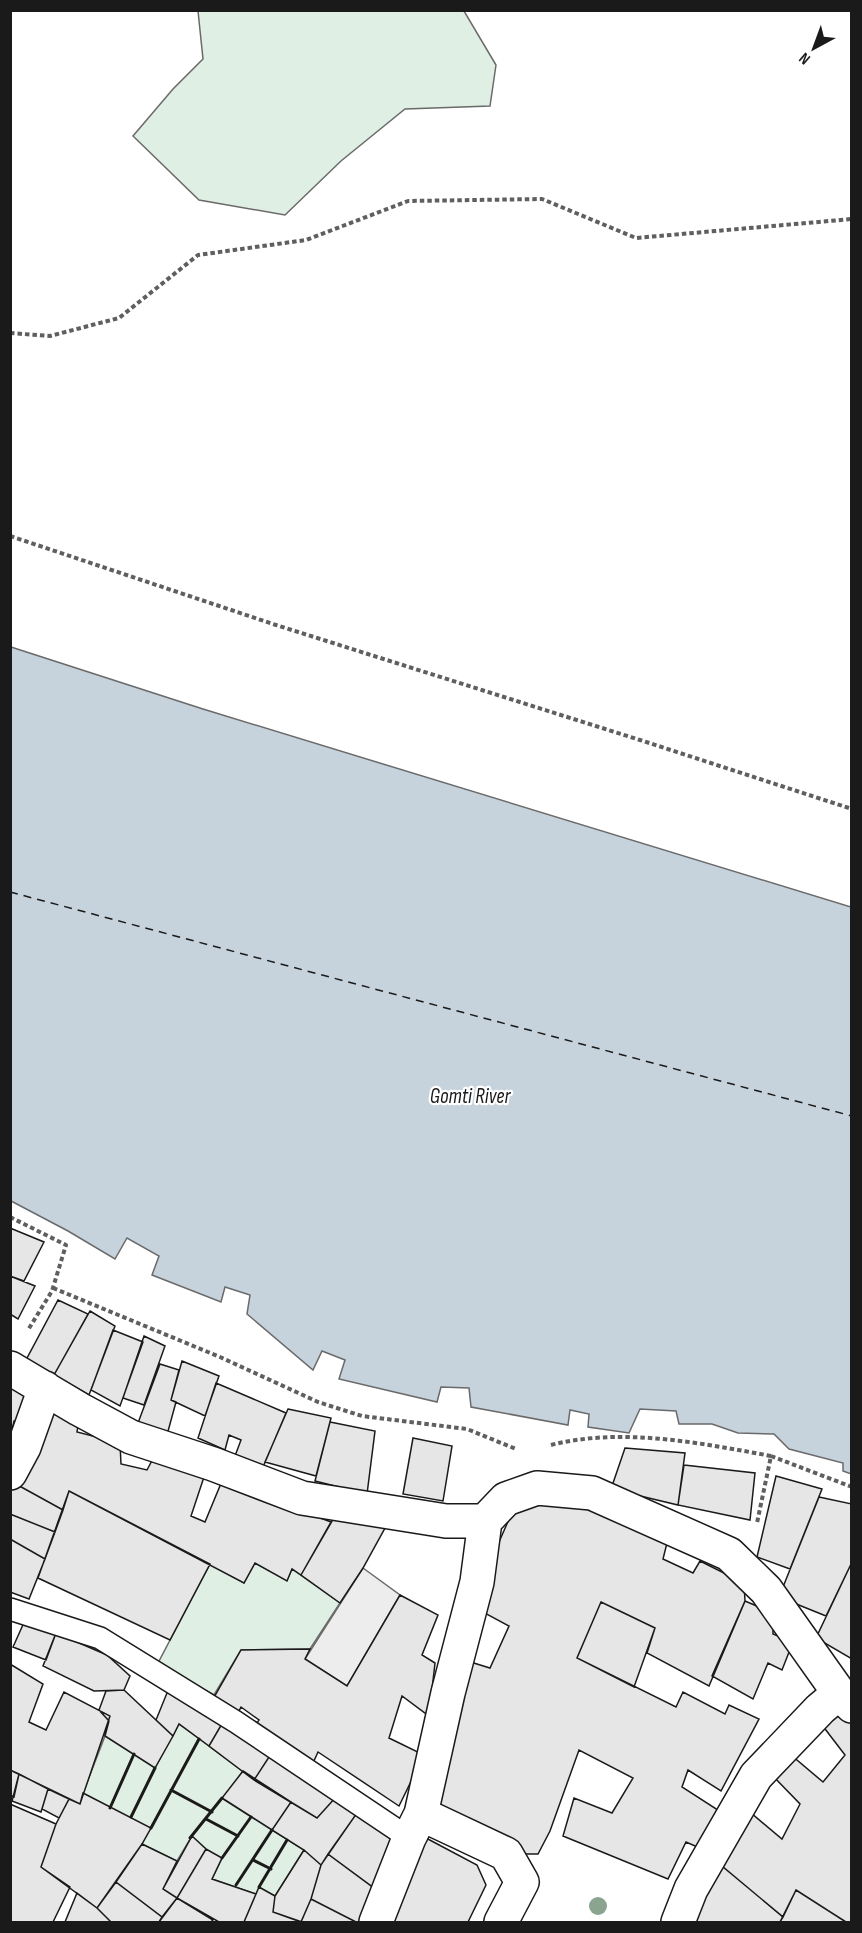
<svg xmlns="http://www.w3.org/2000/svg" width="862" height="1933" font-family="'Sofia Sans Condensed',sans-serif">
  <rect width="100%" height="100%" fill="#fff"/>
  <!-- green -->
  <path fill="#e0efe3" stroke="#6a6a6a" stroke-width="1.5" d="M198,11h266l32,54 -6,41 -85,3 -64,52 -56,54 -86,-15 -66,-64 40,-47 30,-30z
    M255,1563l32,17 5,-11 48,34 -30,46 -69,1 -27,45 -57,-30 53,-101 34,19z
    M179,1724l64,47 -20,28 81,51 -29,46 -16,-8 -3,6 -44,-15 10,-21 -33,-17 -12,20 -35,-17 -59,-51 22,-57 50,32z"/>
  <!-- parking -->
  <path fill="#ededed" stroke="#6a6a6a" stroke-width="1.5" d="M363,1568l37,27 -53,91 -42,-27z"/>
  <!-- water -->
  <path fill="#c6d2dc" stroke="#6a6a6a" stroke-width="1.5" d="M11,647l192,62 648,198v567l-8,-3v-8l-54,-14 -15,-15 -36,-1 -26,-9h-33l-3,-13 -36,-2 -11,24 -41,-6 1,-13 -19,-4 -2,15 -97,-18 -2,-19 -28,-1 -4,15 -98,-23 6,-19 -23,-9 -9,19 -66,-56 3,-19 -25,-8 -4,15 -69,-27 7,-19 -32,-18 -12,21 -47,-28 -57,-30z"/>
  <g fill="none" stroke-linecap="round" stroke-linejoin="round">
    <!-- ferry -->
    <path stroke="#1a1a1a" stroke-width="1.5" stroke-dasharray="8 6" stroke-linecap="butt" d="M10,892l842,224"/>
  </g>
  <!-- building -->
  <path fill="#e6e6e6" stroke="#1a1a1a" stroke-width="1.5" d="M10,1228l34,14 -20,39 -14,-5z
    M10,1276l25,10 -17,33 -8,-5z
    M58,1300l30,14 -34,61 -28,-15z
    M90,1311l25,15 -26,69 -35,-20z
    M113,1330l30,12 -23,64 -29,-16z
    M144,1336l21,10 -21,59 -21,-7z
    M182,1361l37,15 -14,40 -34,-16z
    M160,1364l19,6 -8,30 5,2 -9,33 -29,-12z
    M10,1379l20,7 -4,35h-12l-3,13 8,7 -9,14z
    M216,1383l70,30 -23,54 -28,-11 6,-16 -12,-5 -4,15 -27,-12z
    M49,1401l30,19 -2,12 43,11 1,21 26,6 9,-17 50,18 -15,45 14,6 17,-41 109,41 -30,53 -9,-6 -5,12 -32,-18 -11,20 -175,-92 -6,19 -49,-27z
    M288,1409l43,9 -15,58 -51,-14z
    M330,1422l45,9 -8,63 -52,-13z
    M413,1438l39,8 -9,55 -40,-7z
    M625,1448l60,5 -7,52 -67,-16z
    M684,1465l71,8 -5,47 -72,-15z
    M776,1476l46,13 -32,80 -33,-12z
    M14,1483l49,27 -8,22 -45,-18v-21z
    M69,1491l141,73 -40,76 -132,-62z
    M547,1496l58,16 62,31 -4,16 30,14 7,-12 44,22 1,18 -36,85 -62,-33 8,-25 -54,-26 -24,56 99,49 7,-15 42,22 4,-9 30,14 -38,72 -33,-21 -6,17 39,25 -19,37 -16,-7 -18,37 -105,-43 11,-38 38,15 21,-35 -54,-28 -29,81 -12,23h-23l-79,-46 28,-148 26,8 19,-42 -30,-16 20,-68 18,-41 27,4z
    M819,1497l33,7v58l-26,54 -47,-19z
    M339,1509l46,19 -22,40 -23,35 -39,-28z
    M10,1514l45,18 -10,27 -35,-20z
    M10,1539l35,20 -16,40 -19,-7z
    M852,1562v97l-36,-21z
    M400,1595l38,20 -16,40 13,8 -6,53 -27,-20 -13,42 35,17 -25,51 -81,-54 -5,11 -58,-37 4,-6 -18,-13 -4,8 -25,-14 29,-51 69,-1 -5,10 42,27z
    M745,1601l28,12v21l20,8 -11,28 -14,-7 -15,36 -41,-23z
    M601,1602l54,26 -21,59 -57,-29z
    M26,1618l30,15 -10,27 -33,-13z
    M56,1633l51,22 23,21 -6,14 -30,1 -51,-25z
    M10,1664l33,20 -14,38 17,8 18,-38 46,24 -30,88 -70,-34z
    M169,1688l54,34 -14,24 -30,-22 -6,12 -17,-16z
    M124,1690l49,46 -18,32 -50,-32 4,-15 -10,-11 7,-19z
    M840,1702l12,13v207h-6l-50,-32 -13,27 -61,-51 29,-53 31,26 18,-35 -29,-30 20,-19 32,27 22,-27 -26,-34z
    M223,1722l48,32 -17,26 -45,-34z
    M271,1754l65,43 -19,21 -63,-38z
    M10,1770l9,4 -5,23 -4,-2z
    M243,1771l48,31 -19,28 -50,-32z
    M19,1774l29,15 -7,23 -29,-11z
    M48,1789l21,10 -10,19 -17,-9z
    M83,1793l68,35 -9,16 -45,64 -56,-41 15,-43 13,-25 11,5z
    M336,1797l21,16 -36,52 -17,-15 -32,-20 19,-28 26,16z
    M10,1804l46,20 -15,43 29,20 -17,35h-43z
    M357,1813l42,28 -21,50 -50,-37z
    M192,1836l14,13 -29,49 -14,-9z
    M426,1838l51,27 9,20 -18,37h-80z
    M142,1844l35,17 -14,28 14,9 -15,19 -46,-35z
    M206,1849l16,9 -10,21 44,15 -12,28h-25l-42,-24z
    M304,1850l17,15 -10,34 -10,23 -28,-10 2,-16z
    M328,1854l50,37 -17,31h-5l-45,-23 10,-34z
    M722,1866l61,51 -3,5h-95z
    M116,1882l46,35 -3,5h-48l-14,-14z
    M259,1887l16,9 -2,16 29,10h-58z
    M796,1890l50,32h-66z
    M77,1893l20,15 14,14h-46z
    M177,1898l36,22 -2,2h-52z
    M311,1899l45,23h-55z"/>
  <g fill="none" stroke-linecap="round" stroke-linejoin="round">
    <!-- lane casing -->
    <g stroke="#1a1a1a" stroke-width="24">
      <path id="lane" d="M10,1609l90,29 136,84 173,116"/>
    </g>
    <!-- street casing -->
    <g stroke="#1a1a1a" stroke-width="36">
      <path id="street" d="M10,1368l69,41 52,28 82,27 89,34 144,23h39l21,-22 31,-11 55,5 137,61 37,36 73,103 13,13
        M10,1473l14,-26 21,-59
        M421,1814l85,40 16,28 -21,40
        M376,1922l33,-84 12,-24 27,-121 29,-111 8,-61
        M678,1922l13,-33 65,-113 64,-67 19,-16"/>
    </g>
    <!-- path -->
    <path stroke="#5f5f5f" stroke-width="4" stroke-dasharray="4.5 3" stroke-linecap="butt" d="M10,333l40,3 69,-18 79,-63 108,-15 102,-39 134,-2 94,39 216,-19
      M10,536l266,89 364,115 212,69
      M10,1217l56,28 -14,46 -24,39
      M53,1288l167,69 98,45 44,14 105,13 49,20
      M551,1445c70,-18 150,-2 220,11l-14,67
      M771,1456l81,31"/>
    <!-- lane -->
    <use href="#lane" stroke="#fff" stroke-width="21"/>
    <!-- street -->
    <use href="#street" stroke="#fff" stroke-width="33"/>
    <!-- wall -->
    <path stroke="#1a1a1a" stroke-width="3" d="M171,1790l41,22
      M110,1808l24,-54
      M131,1817l24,-49
      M206,1819l32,17
      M151,1828l48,-89
      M190,1838l32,-40
      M222,1858l29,-41
      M253,1860l18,9
      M236,1885l36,-55
      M259,1887l28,-47"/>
  </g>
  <!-- trees -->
  <circle fill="#8aa48f" cx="598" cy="1906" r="9"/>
  <g text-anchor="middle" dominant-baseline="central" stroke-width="4.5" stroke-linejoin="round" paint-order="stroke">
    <!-- water labels -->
    <g font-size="21" font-style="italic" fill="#1a1a1a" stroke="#fff">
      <text x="470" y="1096">Gomti River</text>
    </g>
  </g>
  <!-- border -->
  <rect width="862" height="1933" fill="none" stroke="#1a1a1a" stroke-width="24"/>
  <!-- north arrow -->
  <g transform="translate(814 48) rotate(221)" stroke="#ffffff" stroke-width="4.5" paint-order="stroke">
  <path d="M0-4.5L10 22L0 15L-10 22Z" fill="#1a1a1a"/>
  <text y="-9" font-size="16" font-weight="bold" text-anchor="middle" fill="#1a1a1a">N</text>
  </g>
</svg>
